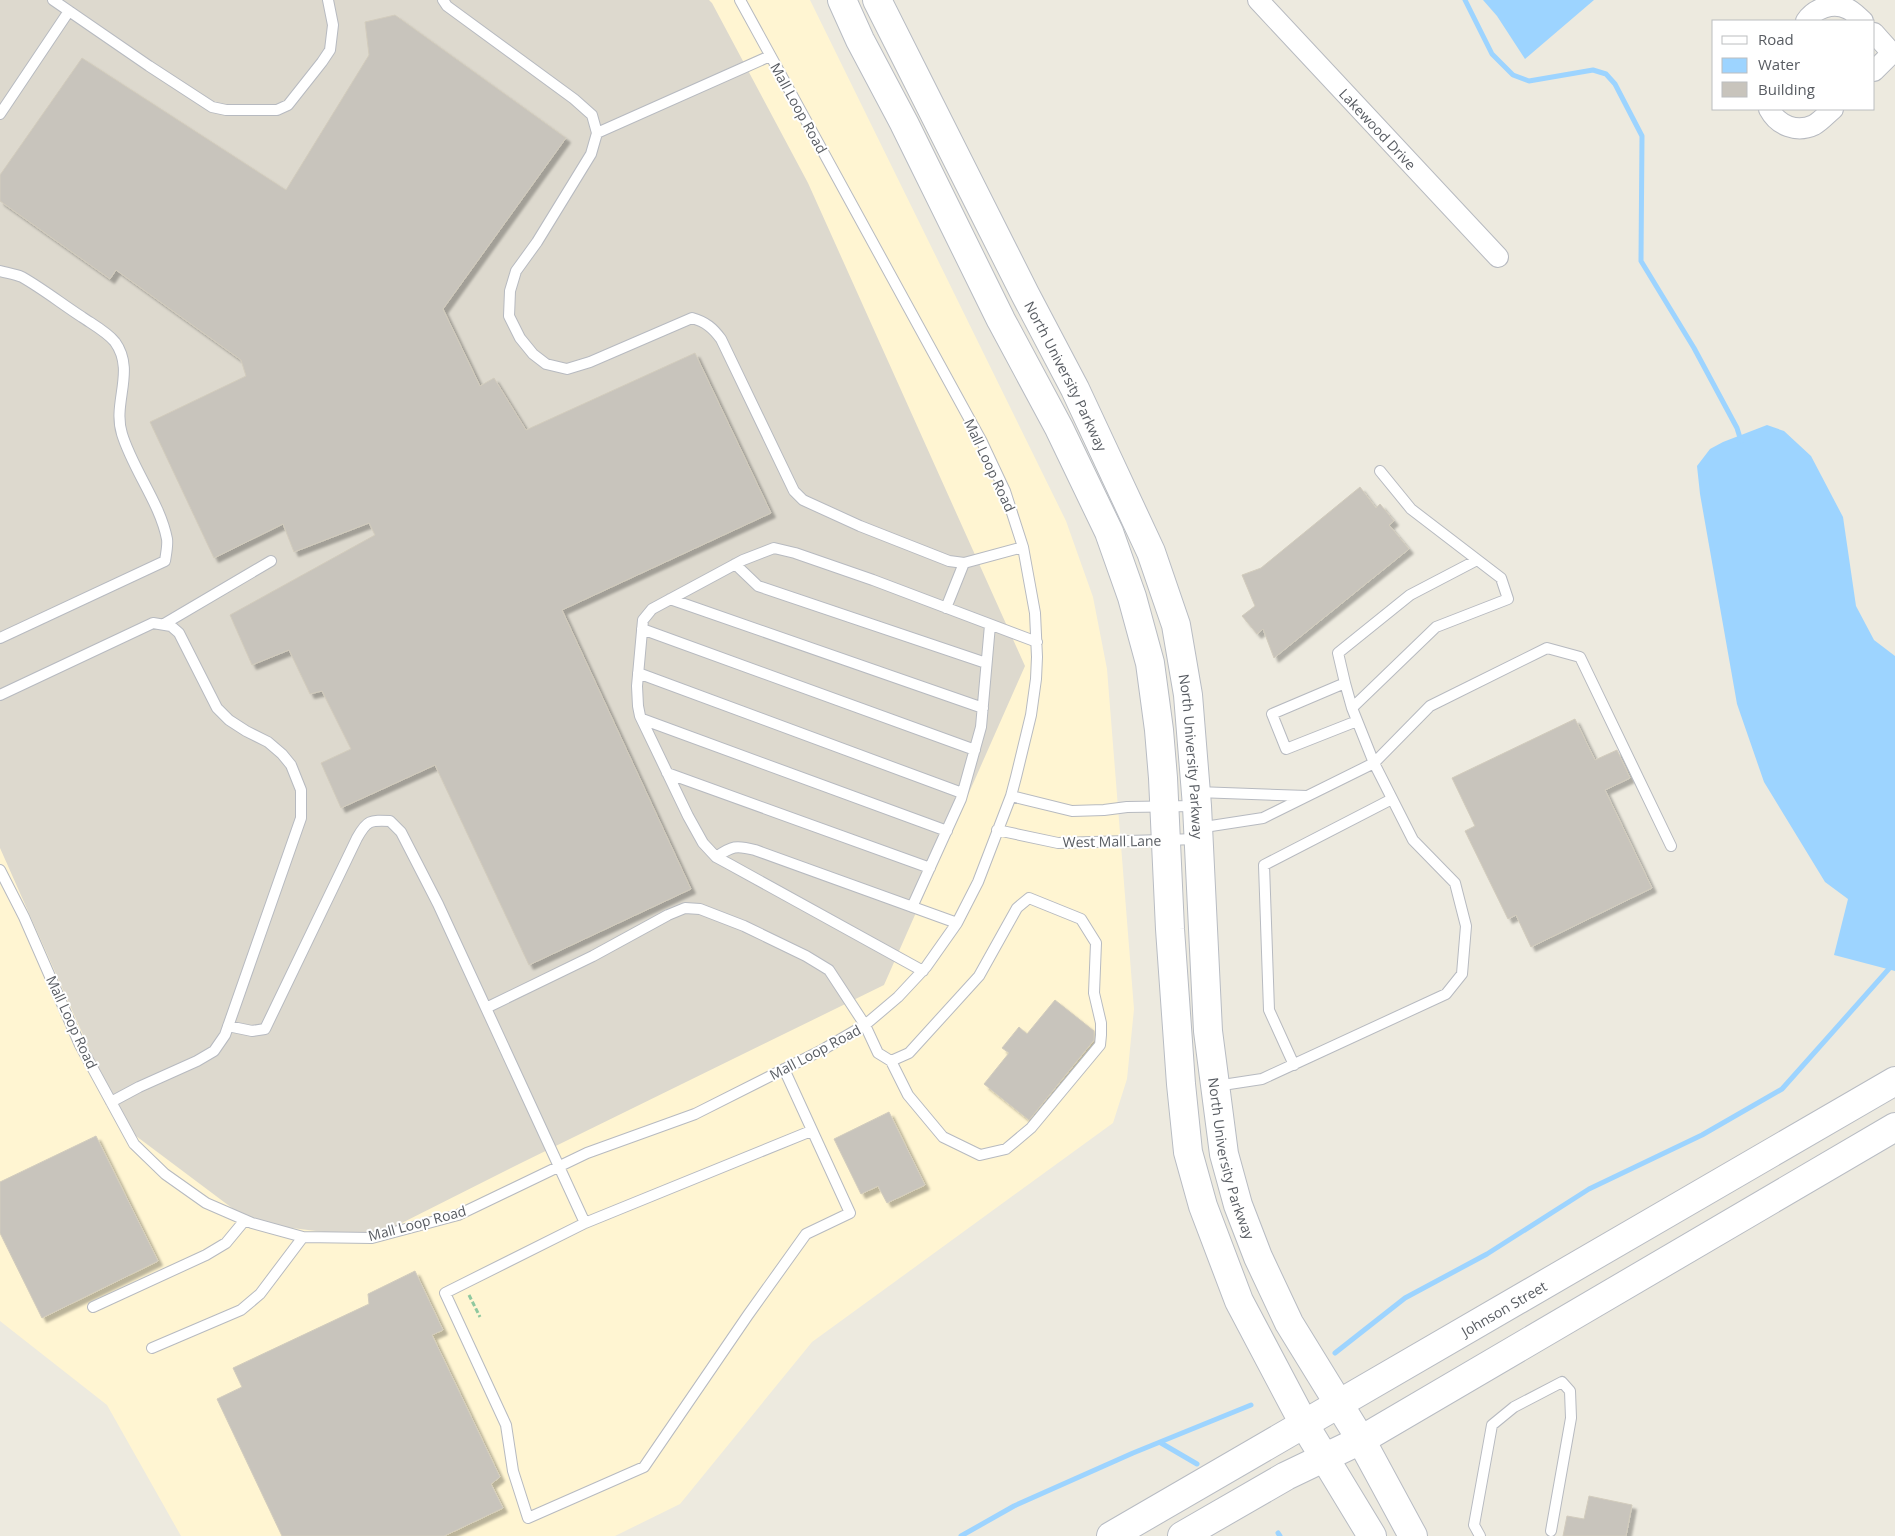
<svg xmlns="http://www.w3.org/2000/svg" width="1895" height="1536" font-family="'Open Sans',sans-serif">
  <defs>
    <filter id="shadow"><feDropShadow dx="4.5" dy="4.5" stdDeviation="1" flood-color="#0004"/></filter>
  </defs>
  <rect width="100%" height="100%" fill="#edeadf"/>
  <!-- commercial -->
  <path fill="#fff5d2" d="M0,0h810l256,521 27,76 14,72 27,340 -7,70 -14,44 -301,219 -132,162 -65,32h-434l-74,-131 -107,-84z"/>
  <!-- education -->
  <path fill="#ddd9ce" d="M0,0h709l3,3 96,180 217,483 -141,319 -365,179 -147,74 -120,-15 -128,-96 -124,-279z"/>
  <!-- water -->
  <path fill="#9dd4ff" d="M1483,0h111l-69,59 -28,-43z
    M1767,425l17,6 27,25 32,61 13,89 18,34 21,16v315l-61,-16 14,-56 -23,-17 -61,-100 -27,-78 -37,-210 -3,-28 13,-17 13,-7z"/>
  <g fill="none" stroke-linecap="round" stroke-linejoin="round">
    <!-- stream -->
    <path stroke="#9dd4ff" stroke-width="5" d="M1465,0l27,54 21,21 16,6 64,-11 13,4 9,10 27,52 -1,125 53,87 43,80 4,13
      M1335,1353l70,-55 82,-44 102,-65 113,-54 80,-46 113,-127
      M1161,1443l36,21
      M1278,1533l2,3
      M961,1536l53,-30 119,-53 118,-48"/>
  </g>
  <!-- building -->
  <path fill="#c8c4bc" stroke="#d2ccbd" filter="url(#shadow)" d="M395,15l171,123 -123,171 37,77 14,-8 32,52 169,-77 76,160 -209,97 129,279 -162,76 -94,-200 -94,43 -20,-45 30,-14 -29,-58 -12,3 -21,-44 -37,15 -22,-50 145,-80 -6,-12 -75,29 -11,-28 -69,34 -64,-136 96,-46 -5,-16 -125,-90 -6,9 -110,-78v-26l82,-117 204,132 83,-135 -4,-33z
    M1360,487l16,21 4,-4 14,17 -5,4 20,24 -135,109 -11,-29 -6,5 -15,-18 13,-10 -13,-31 19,-7z
    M1575,719l20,41 22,-10 13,28 -25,12 47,98 -121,59 -15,-32 -8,4 -43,-88 10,-5 -23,-48z
    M1055,1000l39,31v9l-65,80 -45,-36 25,-31 -7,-5 17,-21 8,7z
    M889,1112l36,73 -38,18 -9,-17 -17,8 -27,-55z
    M96,1136l62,125 -116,57 -42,-85v-51z
    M415,1271l28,59 -11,5 68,142 -9,7 12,24 -59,28h-162l-65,-137 25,-12 -9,-19 136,-64 -1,-10z
    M1589,1496l43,9 -6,31h-63l4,-20 17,3z"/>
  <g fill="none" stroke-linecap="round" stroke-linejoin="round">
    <!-- lane casing -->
    <g stroke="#b7bac0" stroke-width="12">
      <path id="lane" d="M53,0l96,66 63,41 14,3h51l11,-5 34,-43 8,-12 3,-25 -5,-25
        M443,0l4,6 127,93 18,16 5,18 -6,21 -54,88 -21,29 -6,20 -1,25 11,22 13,16 13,10 21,5 23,-7 102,-44c14,4 21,10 29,21l73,152 9,9 57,26 89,35 15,2 59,-16
        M0,114l69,-103
        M597,133l173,-77
        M0,271c7,2 15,3 22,6 21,12 40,27 60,40 10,7 25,15 33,25 21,29 -3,61 7,92 11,36 38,69 45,105 1,6 -1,15 -2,22l-165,77
        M1380,471l31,38 90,69 7,21 -72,28 -84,81 22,55 56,-57 117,-58 33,9 91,189
        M735,564l23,22 228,77
        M670,599l313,109
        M946,608l18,-45
        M164,624l107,-63
        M642,629l333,121
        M638,673l324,120
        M1345,683l7,25
        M0,695l153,-72 18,3 8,7 38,75 12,12 17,11 22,11 14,12 9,11 10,25v28l-76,217 -11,16 -17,10 -58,26 -28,15
        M642,719l305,112
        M1357,721l-71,28 -14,-35 73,-31 -7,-30 72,-58 67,-35
        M667,773l263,95
        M1197,792l110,4
        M1011,796l61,15 32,-1 23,-3 69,-1
        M1198,828l65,-10 111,-55 39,77 42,43 11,43 -4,48 -16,20 -184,85 -46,7
        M997,830l61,13 140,-4
        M716,857c16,-11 20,-12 39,-7l202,73
        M0,870l24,47 56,128 54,99 31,30 41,29 46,20 51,14 69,1 86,-23 129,-62 108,-39 127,-64 43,-25 33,-28 28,-30 31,-44 21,-41 33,-86 5,-19 15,-62 5,-36 1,-22 -2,-44 -12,-66 -18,-56 -23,-49 -242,-442
        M912,907l49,-108 20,-72 9,-102
        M923,971l-194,-107 -13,-7 -13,-14 -15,-27 -48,-100 -2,-10 -1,-20 6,-66 9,-11 91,-49 31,-12 21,5 78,27 164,62
        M486,1008l107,-52 75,-41 17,-7 15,1 44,17 62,30 23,14 36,55 13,28 13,8 18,-8 70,-77 38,-68 12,-10 52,21 15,24 -2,50 7,30v12l-1,10 -69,83 -25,21 -26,6 -37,-18 -35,-42 -17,-34
        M228,1026l24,5 13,-2 92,-191c10,-18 13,-18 33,-17l11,11 37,72 147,319 -140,70 61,132 7,46 15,47 116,-51 104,-152 58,-81 44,-21 -66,-144
        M1294,1065l-25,-55 -5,-145 128,-66
        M585,1223l226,-92
        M93,1307l113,-52 20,-12 19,-23
        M152,1348l89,-38 19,-16 43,-57
        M1480,1536l-6,-11 18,-100 22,-18 48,-25 8,9 1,27 -20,113"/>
    </g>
    <!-- street casing -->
    <g stroke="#b7bac0" stroke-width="22">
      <g id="street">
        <path id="s1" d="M1258,0l240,257"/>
        <path d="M1806,21c8,-12 27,-20 42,-12 5,2 10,8 15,12"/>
        <path d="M1874,33l18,20 -18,18"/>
        <path d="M1769,109c9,17 28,24 45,16 7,-4 13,-11 19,-16"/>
      </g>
    </g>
    <!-- secondary casing -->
    <g stroke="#b8bcc3" stroke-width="30">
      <g id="secondary">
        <path d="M842,0l18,40 44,83 97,197 58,108 50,104 23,65 18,66 9,67 4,48 7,151 11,155 7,68 15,54 36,95 65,123 68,112"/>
        <path id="s2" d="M877,0l148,294 50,95 76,163 25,73 12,70 9,111 11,225 16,123 14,51 20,52 31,66 72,117 52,96"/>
        <path id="s3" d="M1111,1536l784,-455"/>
        <path d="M1182,1536l104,-60 75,-36 534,-313"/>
      </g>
    </g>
    <!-- path -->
    <path stroke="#8fc89f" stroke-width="3" stroke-dasharray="5 2.5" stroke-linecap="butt" d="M469,1295l11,22"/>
    <!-- lane -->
    <use href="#lane" stroke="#fff" stroke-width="10"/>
    <!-- street -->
    <use href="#street" stroke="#fff" stroke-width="20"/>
    <!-- secondary -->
    <use href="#secondary" stroke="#fff" stroke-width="28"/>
  </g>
  <g text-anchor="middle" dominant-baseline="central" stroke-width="4" stroke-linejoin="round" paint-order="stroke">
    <!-- street labels -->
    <g font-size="14" fill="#585c62" stroke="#fff">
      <text transform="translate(799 108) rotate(61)">Mall Loop Road</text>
      <text stroke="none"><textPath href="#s1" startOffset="176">Lakewood Drive</textPath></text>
      <text stroke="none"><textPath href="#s2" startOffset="421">North University Parkway</textPath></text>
      <text transform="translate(990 465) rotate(65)">Mall Loop Road</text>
      <text stroke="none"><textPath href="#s2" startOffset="826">North University Parkway</textPath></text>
      <text transform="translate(1112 841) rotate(-1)">West Mall Lane</text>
      <text transform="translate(72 1022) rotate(65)">Mall Loop Road</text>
      <text transform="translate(815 1052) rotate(-28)">Mall Loop Road</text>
      <text stroke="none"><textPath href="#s2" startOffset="1231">North University Parkway</textPath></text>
      <text transform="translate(417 1223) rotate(-15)">Mall Loop Road</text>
      <text stroke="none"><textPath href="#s3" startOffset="454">Johnson Street</textPath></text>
    </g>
  </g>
  <!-- legend -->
  <rect x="1712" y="20" width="162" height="90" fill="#ffffff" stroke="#bcbec0"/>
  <rect x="1722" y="36" width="25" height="8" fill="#ffffff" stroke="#bcbec0"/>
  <text x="1758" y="45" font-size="15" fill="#585c62">Road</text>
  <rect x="1722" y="58" width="25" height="15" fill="#9dd4ff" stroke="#bcbec0"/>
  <text x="1758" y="70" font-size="15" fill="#585c62">Water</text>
  <rect x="1722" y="82" width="25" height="15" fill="#c8c4bc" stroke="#bcbec0"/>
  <text x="1758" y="95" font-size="15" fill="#585c62">Building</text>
</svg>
